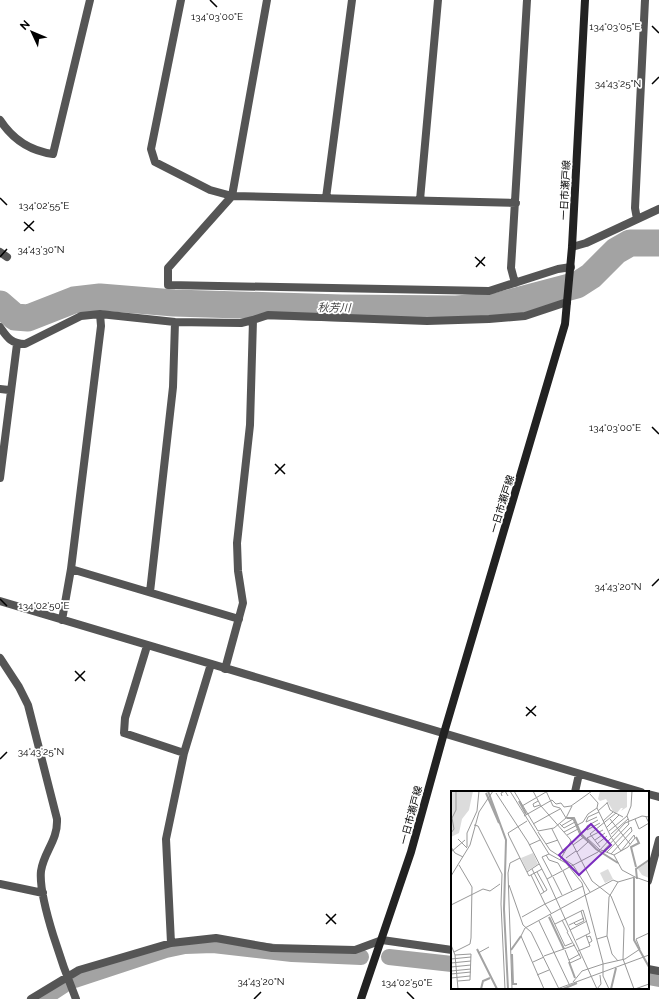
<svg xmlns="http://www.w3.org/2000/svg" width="659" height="999" font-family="Raleway,'Noto Sans JP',sans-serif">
  <rect width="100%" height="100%" fill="#fff"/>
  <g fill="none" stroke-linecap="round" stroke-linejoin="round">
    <!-- canal -->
    <path stroke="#a3a3a3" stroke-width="16" d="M389,957l63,7
      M648,977l11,2
      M75,980l91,-30 19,-4 28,-1 79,9 69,3
      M43,999l21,-14"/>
    <!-- river -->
    <path stroke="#a3a3a3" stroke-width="27" d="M0,304l15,13 13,1 46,-18 26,-3 74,6 168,5 114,1 42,-3 79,-21 14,-9 25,-25 14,-8h29"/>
    <!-- minor -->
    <path stroke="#555" stroke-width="8" d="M181,0l-30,149 4,13 55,28 22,6 284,7
      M267,0l-35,196 -64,72v17l321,6 69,-22 13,-2
      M0,120c13,20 30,31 53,34l37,-154
      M326,198l26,-198
      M420,200l18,-200
      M637,219l-2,-11 10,-208
      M572,247l14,-4 73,-34
      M0,252l7,5
      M515,283l-4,-15 16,-268
      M253,320l15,-5 159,6 62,-2 36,-3 42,-14
      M0,327c7,10 11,17 25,17l56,-28 19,-2 75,8 66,1 12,-3 -3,105 -13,118 1,28 5,32 -18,66
      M0,389l9,1
      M0,478l17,-134
      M71,569l168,50
      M150,592l23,-205 2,-65
      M0,601l641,191
      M62,620l9,-51 30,-243 -1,-12
      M147,646l-22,72 -1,15 60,20
      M0,658l19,29 9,18 29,114c1,22 -13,32 -16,52 -3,28 24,101 35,128
      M575,792l4,-18
      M648,794l11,3
      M648,881l11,-41
      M0,884l43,9
      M171,943l-5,-104 18,-86 27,-89
      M648,969l11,2
      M31,999l48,-29 92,-27 45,-5 56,10 83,2 27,-10 70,10"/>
    <!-- secondary -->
    <path stroke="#222" stroke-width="8" d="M361,999l50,-147 33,-119 121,-409 7,-77 13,-247"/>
  </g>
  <!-- ticks -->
  <path fill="none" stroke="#000" stroke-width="1.5" d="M210,0l7,7M652,26l7,7M652,84l7,-7M0,198l7,7M24,222l10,9M24,231l10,-10M0,257l7,-8M475,257l10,9M476,267l9,-10M652,427l7,7M275,464l10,10M275,474l10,-10M652,586l7,-7M0,599l7,7M75,671l10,10M75,681l10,-10M526,707l10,9M526,716l10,-10M0,759l7,-7M326,914l10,10M326,924l10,-10M407,992l7,7M254,999l7,-7"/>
  <g text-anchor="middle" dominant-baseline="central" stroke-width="3.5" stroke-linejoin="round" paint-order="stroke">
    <!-- street labels -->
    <g font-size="10" fill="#000" stroke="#fff">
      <text transform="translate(565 190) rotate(-87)">一日市瀬戸線</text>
      <text transform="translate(502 504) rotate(-73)">一日市瀬戸線</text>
      <text transform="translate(411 815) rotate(-75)">一日市瀬戸線</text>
    </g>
    <!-- water labels -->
    <g font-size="11" font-style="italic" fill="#444" stroke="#fff">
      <text transform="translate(334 308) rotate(1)">秋芳川</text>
    </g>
  </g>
  <!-- overview -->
  <g transform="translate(451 791)">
    <rect width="198" height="198" fill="#fff"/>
    <path d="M0,0h22l-4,19 -7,9 -3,14 -8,4zM149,0h27v16l-6,4 2,-3h-2l-4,5 -4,-2 -7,-12 -6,2 -2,-2zM198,70v17l-7,-3 -4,-6z" fill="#dcdcdc"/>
    <path d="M82,62l5,11 -11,7 -6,-13zM157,78l5,10 -8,4 -5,-10z" fill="#dcdcdc"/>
    <path fill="none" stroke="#a3a3a3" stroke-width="2" d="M37,0l18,49 -2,69 4,80M35,2l13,30M68,10l7,13M116,27h7l7,16 15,15 22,14M185,46l3,6 -8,4 5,20M183,87v62l15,27M186,88l-1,-10 13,-9M98,126l15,32M26,158l20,40M60,159l10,-14M61,163l1,30h4M118,171l6,16M30,198l2,-8 7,-3M112,198l14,-6M160,198l5,-21"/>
    <path fill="none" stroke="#999" stroke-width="1" d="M59,0l39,63 17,9 16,20 21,80v13l6,13M63,0l24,40 16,-3 12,-10 7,1M82,0l8,15 29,33 22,42 19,15 13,32 -1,31 11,30M95,0l7,15 7,2 6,10M45,2l32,49 19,37 50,110M51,5l-1,-3 4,-2 3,5M87,10l-5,3 1,3 6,-2M156,11l3,8 13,7M71,15l24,-14M146,17l14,29 10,14M147,20l9,-8M98,24l11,-6M73,25l28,-16 4,4 5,-1 3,4 7,-1 21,-15M115,27l6,-12M122,28l7,16 8,7 -11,10M159,28l20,25M184,28l4,10 10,-6 -3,-6M147,29l-11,6v4l13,-7M76,30l-19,12 1,3 20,40 13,-7M152,30l10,-9M178,30l-2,-5 4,-10 1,-15M135,31l2,-5 11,-5M135,31l11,-5M82,33l16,-9M109,33l4,4 11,-6M23,34l4,1 24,48 -1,30 4,85M110,35l12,-7M155,37l13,-13M101,38l12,24M158,40l18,-15M87,41l12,18 23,15 17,27M113,41l19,-10 5,-8 9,-6 1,-5 -8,-9M0,42l3,-4 -2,-11 4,-8v-19M160,43l17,-15M116,44l11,-6M7,48l9,9M144,49l10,-7M95,53l12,-4M146,53l10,-8M78,54l11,-5M122,54l11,-8M0,56l4,6 8,4M16,56v-14l10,-22 2,-20M149,56l-10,-13 26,-21M149,59l-13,-12 16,-8M150,59l13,5 8,15 13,7M152,60l26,-27 -1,-2M0,61l14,-12M156,61l24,-25 1,4 -21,23M98,63l-7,3 10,19M95,64l3,5 9,3 4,7M163,64l14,-8 7,-9 -1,-3 -13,16M115,67l10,-7M109,69l11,-19M81,78l12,23M112,80l9,19M76,81l12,-8M86,81l10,18 -6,4M80,84l14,29 38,-18M0,85l19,-31 9,-33 14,-21M102,86l9,18M96,88l51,-27 27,-29 17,-7 7,1M58,94l14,40 8,7 28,57M0,114l32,-16 7,2 10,-7M99,123l15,32 7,-3M71,126l23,-13 6,9M111,129l6,12M88,130l30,63M123,132l2,2 8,-4 -3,-10M104,133l28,-14 7,23 -14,7M118,134l15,-7M119,139l17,-9M156,145l5,18 6,7M136,146l3,-1 2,5 -3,2M146,148l10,-3 2,-39 9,-15 17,-5 14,5M0,154l4,10 3,34M114,159l5,13 11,-5 -14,-26M127,160l12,-5 -4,-11M3,161l16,-8 1,-6 1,-51 -13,-22M27,162l11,-6M4,164l16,-1 -1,26 -12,1M93,165l31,-11M0,168l20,-2M118,169l11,-6M82,171l11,-5M0,172l20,-2M152,173l22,-5 15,-10 -4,-10 13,-6M0,176l20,-2M0,180l20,-2M0,183l20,-2M86,184l12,-5M0,187l19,-2M122,191l9,-11 21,-7M61,198l-4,-116 2,-10 10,-5M93,198l-23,-53 4,-8 88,-48 5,2M106,198l92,-34M146,198l4,-5 -1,-9M184,198l14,-5"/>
    <path fill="#7b2cbf" fill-opacity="0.15" stroke="#7b2cbf" stroke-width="2" d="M140,33l20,21 -32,30 -20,-20z"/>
    <rect width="198" height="198" fill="none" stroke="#000" stroke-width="2"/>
  </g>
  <g font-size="10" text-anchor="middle" fill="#000" stroke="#fff" stroke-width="3.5" stroke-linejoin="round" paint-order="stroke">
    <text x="217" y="20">134°03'00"E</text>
    <text x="615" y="30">134°03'05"E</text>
    <text x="618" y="87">34°43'25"N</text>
    <text x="44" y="209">134°02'55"E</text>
    <text x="41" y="253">34°43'30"N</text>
    <text x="615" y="431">134°03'00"E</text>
    <text x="618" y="590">34°43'20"N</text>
    <text x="44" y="609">134°02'50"E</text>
    <text x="41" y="755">34°43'25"N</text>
    <text x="261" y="985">34°43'20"N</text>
    <text x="407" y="986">134°02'50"E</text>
  </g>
  <!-- north arrow -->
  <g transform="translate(32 32) rotate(314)" stroke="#ffffff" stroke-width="3" paint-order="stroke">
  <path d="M0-3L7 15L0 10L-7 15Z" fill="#000000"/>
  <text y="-6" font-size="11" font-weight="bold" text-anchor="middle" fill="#000000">N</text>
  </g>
</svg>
